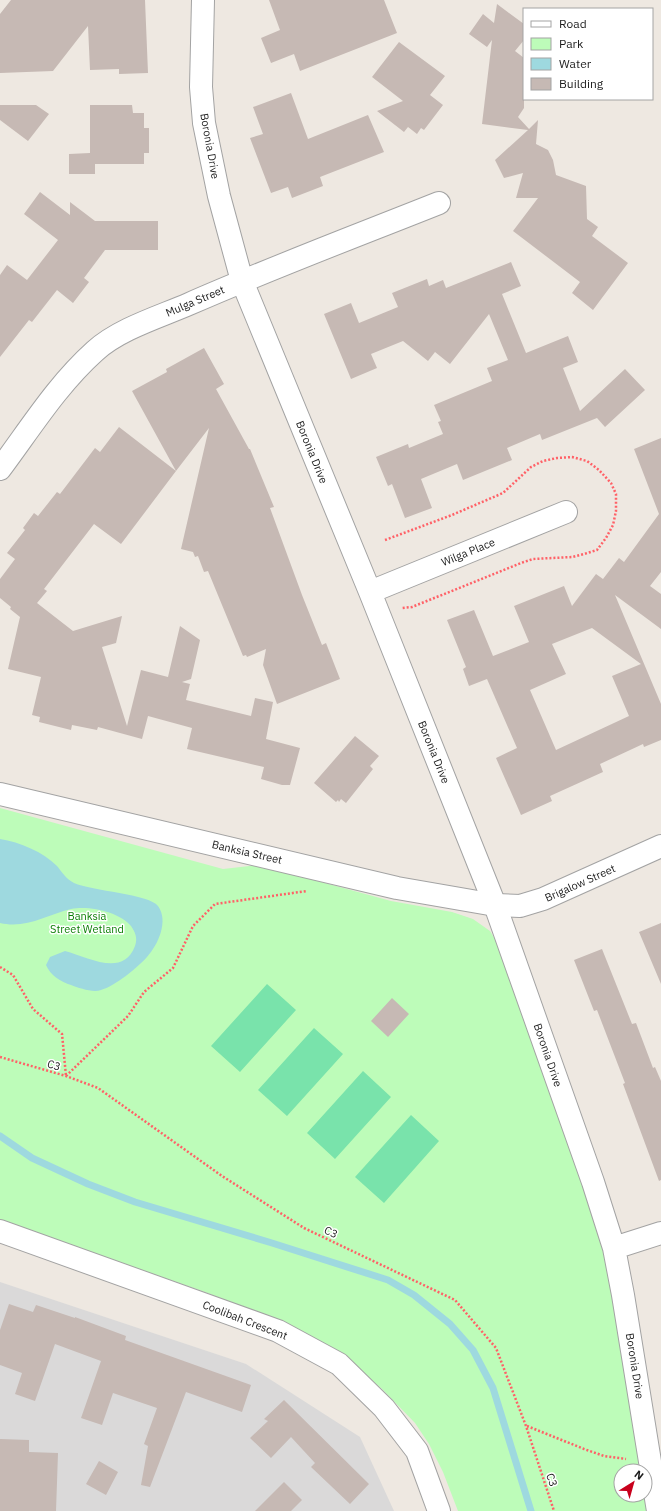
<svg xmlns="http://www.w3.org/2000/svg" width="661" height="1511" font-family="'IBM Plex Sans',sans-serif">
  <rect width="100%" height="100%" fill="#eee8e1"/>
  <!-- residential -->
  <path fill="#dad9d9" d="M0,1282l246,82 114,73 34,74h-394z"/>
  <!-- park -->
  <path fill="#bdfcb9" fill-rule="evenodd" d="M0,808l223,61 36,-4 132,36 61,11 21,7 17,12 14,23 89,243 60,314h-195l-15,-39 -14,-28 -14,-21 -33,-34 -24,-21 -61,-39 -92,-37 -205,-71zM621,1471h24v24h-24z"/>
  <!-- pitch -->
  <path fill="#79e3ab" d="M267,984l29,26 -56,62 -29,-26z
    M314,1028l29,26 -56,62 -29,-26z
    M363,1071l28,26 -56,62 -28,-26z
    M411,1115l28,26 -55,62 -29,-26z"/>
  <!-- water -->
  <path fill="#9ed9df" d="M0,839c20,3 43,13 57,27 5,6 9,13 17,17 18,8 75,11 84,23 11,15 0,39 -11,51 -10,11 -32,29 -46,33 -8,3 -22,-2 -30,-5 -10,-3 -21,-10 -25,-20l4,-8 15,-6c23,6 58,27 70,-5 3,-8 0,-14 -4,-20 -11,-14 -42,-21 -60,-17 -24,6 -45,20 -71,14z"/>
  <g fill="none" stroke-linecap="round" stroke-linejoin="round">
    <!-- stream -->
    <path stroke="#9ed9df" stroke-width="7" d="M0,1136l32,22 56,26 47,18 137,41 116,37 26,15 36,29 23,26 20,38 38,123"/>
  </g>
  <!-- building -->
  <path fill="#c6b9b4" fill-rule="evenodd" d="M11,0h134l3,73 -29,1v-5l-29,1 -2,-44 -35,45 -53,2v-59z
    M269,0h115l13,33 -97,38 -6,-17 -23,9 -10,-25 19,-8z
    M497,4l27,20v16l-9,11 9,7v50l-6,9 11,12 9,-9 -2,24 12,6 5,10 3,15 30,11 1,33 11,8 -6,9 36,27 -35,47 -21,-17 8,-11 -67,-51 25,-33h-22l7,-25 -19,5 -9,-18 33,-30 -46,-6 10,-84 -5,7 -18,-13 14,-20 11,9z
    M399,42l46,34 -15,19 13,10 -19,25 -3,-2 -4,6 -9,-7 -4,5 -27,-21 26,-10 -31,-24z
    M291,93l17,46 60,-24 16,37 -64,25 3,9 -31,12 -4,-11 -17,6 -21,-55 13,-4 -10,-27z
    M0,105h36l13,9 -21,27 -28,-21z
    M90,105h42l1,8h11v15h5v25h-5v11h-49v10h-26v-20l21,-1z
    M40,192l30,23v-13l25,19h63v29h-53l-21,28 5,4 -16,21 -16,-13 -25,32 -3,-2 -29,37v-82l7,-10 20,15 31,-40 -34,-26z
    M511,262l10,24 -19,8 24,59 42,-17 10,26 -15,6 17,43 45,-42 20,21 -40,37 -8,-9 -55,22 -2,-6 -33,14 5,12 -49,20 -6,-16 -36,15 11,29 -27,10 -13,-34 -4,2 -12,-29 32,-13 1,4 34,-14 -5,-12 3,-1 -7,-16 58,-24 -5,-13 21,-8 -19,-46 -39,50 -15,-12 -7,9 -25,-20 -32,13 6,14 -26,11 -27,-65 27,-11 8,20 39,-16 -6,-14 35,-14 2,7 14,-6 3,8z
    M204,348l20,36 -8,5 33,60h1l24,58 -4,1 32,87 20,50 4,-2 14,36 -63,25 -14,-39 3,-16 -19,8 -1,-2 -3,1 -35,-85 -4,1 -6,-16 -3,1 -2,-5 -12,-3 28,-121 -33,43 -44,-80 35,-19 -1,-3z
    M119,427l57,44 -55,73 -27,-20 -50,65 3,2 -10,12 36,28 49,-15 -6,27 -14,4 25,79 14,-56 27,7 12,-51 20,14 -9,39 -9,3 8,2 -4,16 65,16 4,-18 18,4 -7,37 34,9 -10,37h-8l-21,-6 3,-12 -77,-18 5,-21 -44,-12 -6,23 -44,-12 -1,3 -25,-5 -1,5 -32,-8 1,-5 -8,-2 9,-38 -33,-8 12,-52 -10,-8 1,-2 -11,-9v-19l15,-20 -8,-6 18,-23 -2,-2 11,-15 4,3 19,-24 3,2 35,-46 5,4z
    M661,438v134l-11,14 11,8v35l-46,-34 46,109v36l-17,7 -1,-3 -43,20 3,8 -53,24 2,5 -31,14 -25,-57 21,-10 -30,-69 -18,7 -6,-17 3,-2 -19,-47 27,-10 19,46 36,-14 -15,-36 50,-20 8,20 24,-32 7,5 16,-21 5,4 35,-48 -25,-65zM592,628l49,36 -29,12 17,40 -73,34 -26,-60 36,-16 -14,-30z
    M355,736l24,20 -9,10 3,3 -27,34 -5,-4 -2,3 -1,-2 -2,2 -22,-19z
    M661,923v61l-22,-52z
    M602,949l30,75 4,-1 17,45 2,-1 6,14v99l-2,1 -36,-97 2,-1 -28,-73 -3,1 -20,-51z
    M392,998l17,16 -21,23 -17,-16z
    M9,1304l24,8 3,-7 39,13v-1l51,19 -1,4 126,45 -9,27 -56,-20 -36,95 -9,-2 7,-39 -4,-2 13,-36 -44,-15 -11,32 -21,-7 20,-57 -46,-17 -20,57 -20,-7 7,-21 -22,-8v-35z
    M284,1400l85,84 -19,20 -39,-37 4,-4 -24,-26 -20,21 -21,-20 18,-17 -4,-2z
    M0,1439l29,1v12l29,1 -2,58h-56z
    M99,1461l19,11 -12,23 -20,-11z
    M284,1482l18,18 -11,11h-36z"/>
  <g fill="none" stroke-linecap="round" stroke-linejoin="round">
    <!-- minor casing -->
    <g stroke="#a3a3a3" stroke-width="24">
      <path id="minor" d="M203,0l-2,87 3,36 15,73 23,85 128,311 125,313 98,277 21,66 9,47 35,216
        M0,469c30,-40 57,-84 95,-118 24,-22 64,-34 94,-47 82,-36 167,-68 250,-101
        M370,592l196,-80
        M0,1231l278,100 61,33 45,44 33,43 22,60
        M614,1248l47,-15"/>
    </g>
    <!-- tertiary casing -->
    <g stroke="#a3a3a3" stroke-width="24">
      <path id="tertiary" d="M0,794l397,94 98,17 25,1 23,-7 118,-53"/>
    </g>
    <!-- path -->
    <path stroke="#ff6167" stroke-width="2.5" stroke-dasharray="2 2" stroke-linecap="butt" d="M385,540l67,-25 51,-22 28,-26 12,-6 14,-3 15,-1 15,4 12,9 12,13 5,11v17l-3,14 -7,13 -9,12 -13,4 -12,3 -39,2 -12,4 -109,44 -10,1
      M0,967l13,8 20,34 29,25 4,42
      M0,1057l66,19 32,12 124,88 82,52 151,72 41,48 30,78 28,85
      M66,1076l62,-60 16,-24 29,-24 20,-42 22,-22 92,-13
      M527,1426l57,23 20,7 22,3"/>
    <!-- minor -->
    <use href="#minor" stroke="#fff" stroke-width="22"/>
    <!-- tertiary -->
    <use href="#tertiary" stroke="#fff" stroke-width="22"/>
  </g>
  <g text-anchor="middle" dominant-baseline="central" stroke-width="3" stroke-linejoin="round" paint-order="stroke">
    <!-- street labels -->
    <g font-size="11" fill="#1c1c1c" stroke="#fff">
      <text transform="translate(210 146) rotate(80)">Boronia Drive</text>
      <text transform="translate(195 301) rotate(-23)">Mulga Street</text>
      <text transform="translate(312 452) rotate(68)">Boronia Drive</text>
      <text transform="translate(468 552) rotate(-22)">Wilga Place</text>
      <text transform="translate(434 752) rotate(68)">Boronia Drive</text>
      <text transform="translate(247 852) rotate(13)">Banksia Street</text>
      <text transform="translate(580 883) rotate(-24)">Brigalow Street</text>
      <text transform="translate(548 1055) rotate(71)">Boronia Drive</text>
      <text transform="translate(54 1065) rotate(16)">C3</text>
      <text transform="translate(331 1232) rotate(25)">C3</text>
      <text transform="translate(245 1320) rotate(21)">Coolibah Crescent</text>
      <text transform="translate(635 1366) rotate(81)">Boronia Drive</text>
      <text transform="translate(552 1480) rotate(72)">C3</text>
    </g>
    <!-- park labels -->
    <g font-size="11" fill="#0c7f05" stroke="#fff">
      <text x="87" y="916">Banksia<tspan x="87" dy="13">Street Wetland</tspan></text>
    </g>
  </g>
  <!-- legend -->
  <rect x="523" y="8" width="130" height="92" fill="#ffffff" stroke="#a4a4a4"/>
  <rect x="531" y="21" width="20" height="6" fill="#ffffff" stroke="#a4a4a4"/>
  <text x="559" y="28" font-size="12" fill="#1c1c1c">Road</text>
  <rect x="531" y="38" width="20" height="12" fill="#bdfcb9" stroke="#a4a4a4"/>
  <text x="559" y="48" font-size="12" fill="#1c1c1c">Park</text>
  <rect x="531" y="58" width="20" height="12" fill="#9ed9df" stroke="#a4a4a4"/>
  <text x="559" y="68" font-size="12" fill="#1c1c1c">Water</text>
  <rect x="531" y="78" width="20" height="12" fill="#c6b9b4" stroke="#a4a4a4"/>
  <text x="559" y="88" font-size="12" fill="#1c1c1c">Building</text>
  <!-- north arrow -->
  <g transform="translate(633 1483) rotate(37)"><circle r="19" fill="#ffffff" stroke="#a4a4a4"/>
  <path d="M0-3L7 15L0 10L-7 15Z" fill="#c8001c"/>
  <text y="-6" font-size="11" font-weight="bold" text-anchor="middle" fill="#1c1c1c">N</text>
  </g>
</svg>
